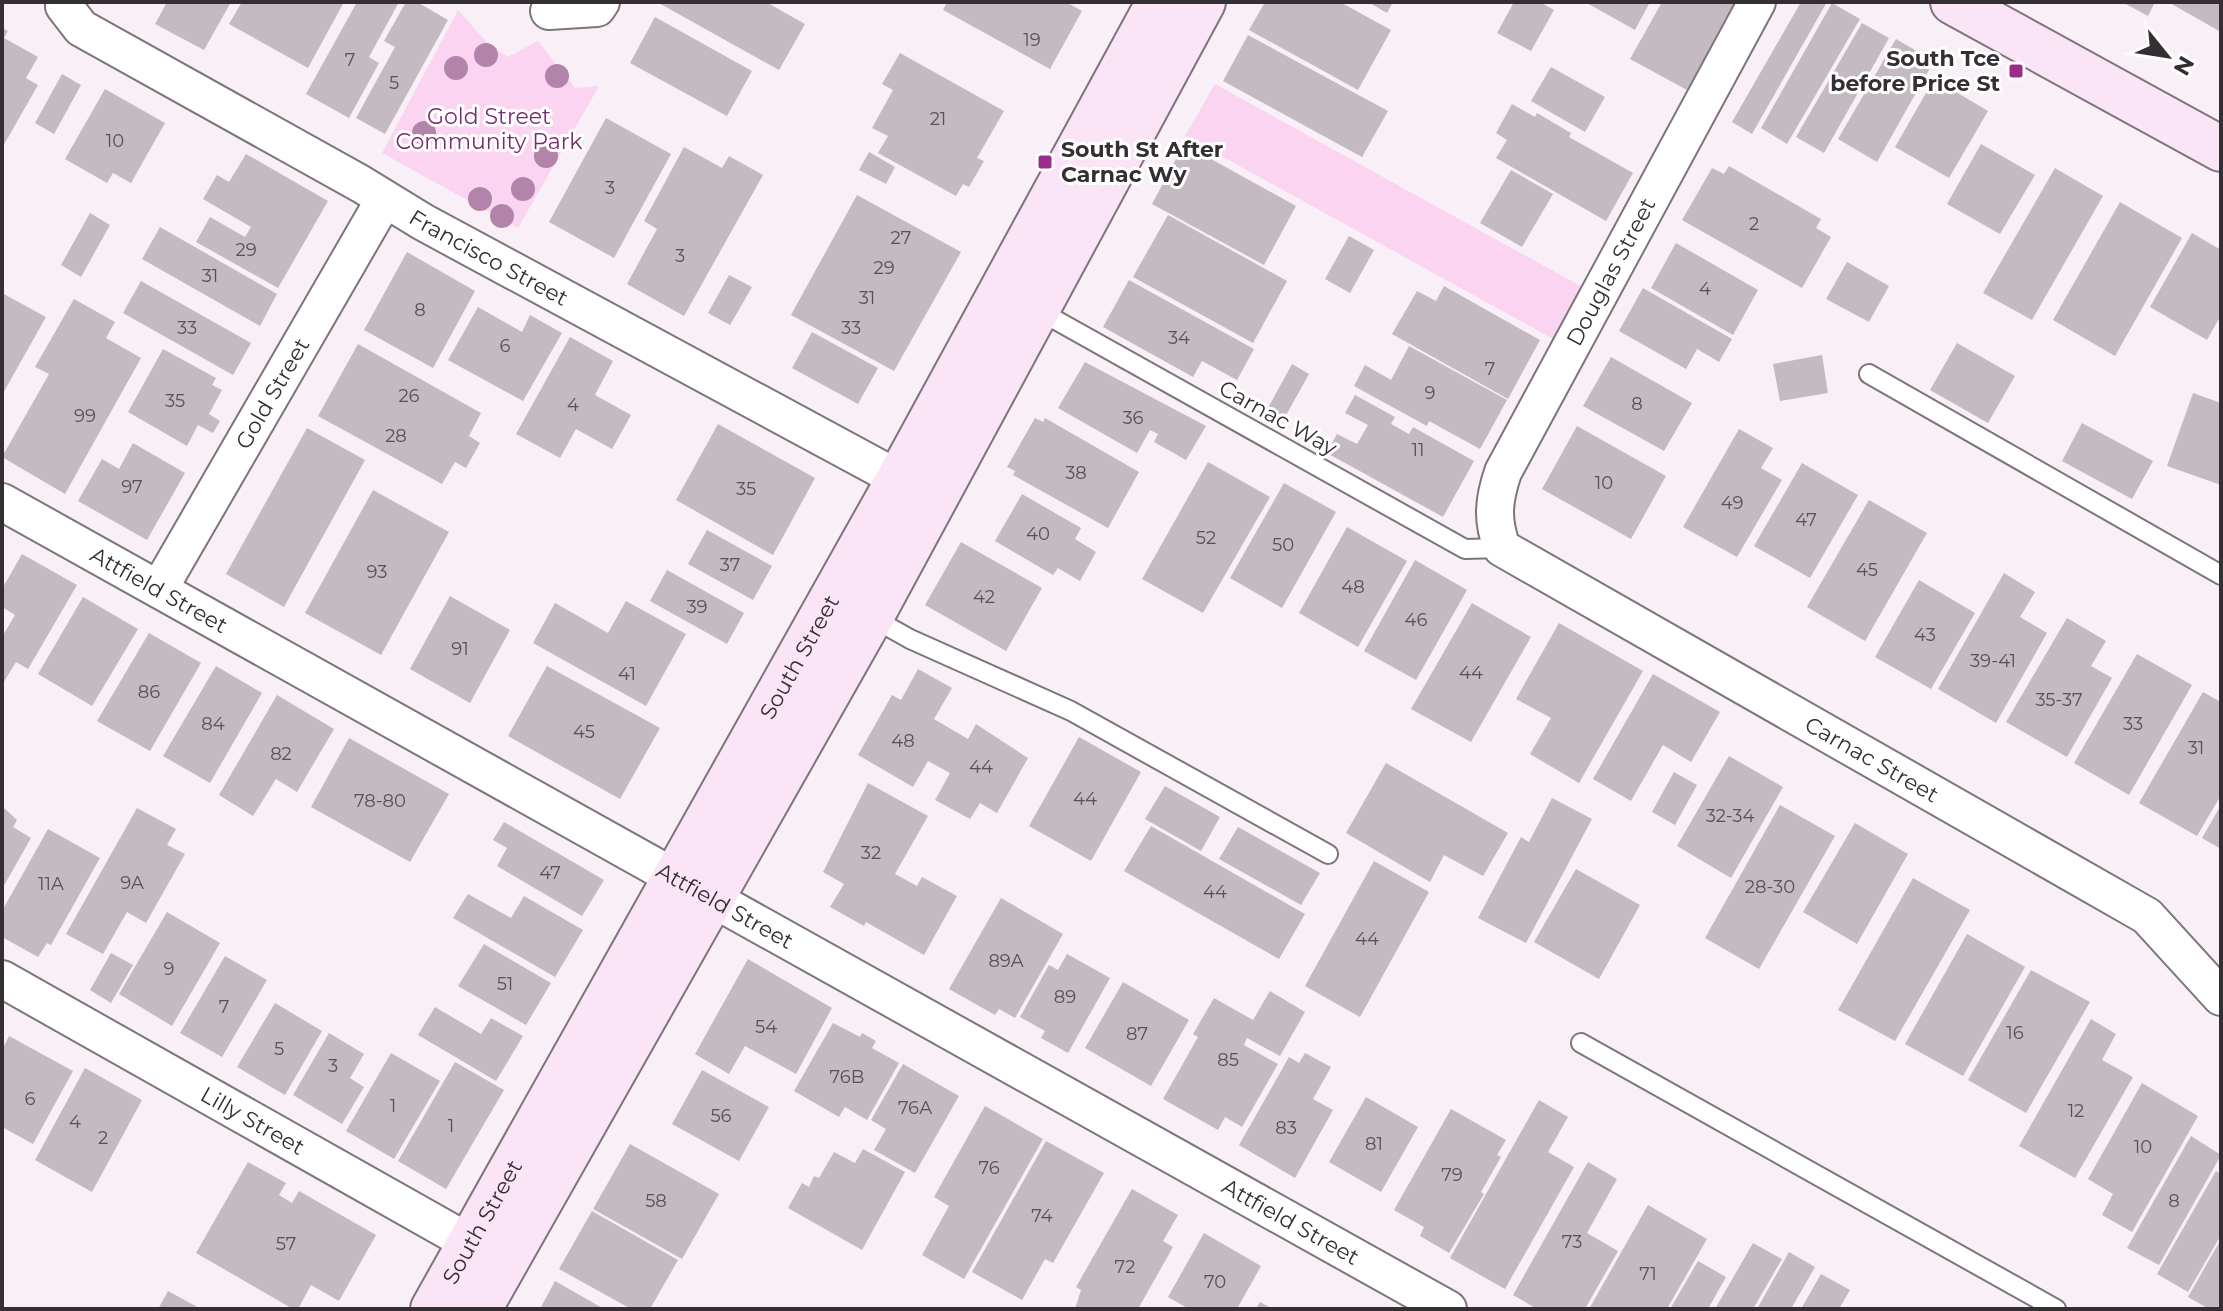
<svg xmlns="http://www.w3.org/2000/svg" width="2223" height="1311" font-family="Montserrat,sans-serif">
  <rect width="100%" height="100%" fill="#f9eff6"/>
  <!-- green -->
  <path fill="#fad4f1" d="M458,10l31,35 19,12 30,-16 37,47 24,-2 -81,142 -136,-75z
    M1215,84l369,204 -29,52 -370,-204z"/>
  <!-- building -->
  <path fill="#c4bac2" d="M167,2h64l-27,48 -49,-26z
    M242,2h102l-36,66 -79,-44z
    M357,2h42l-30,55 10,6 -30,55 -43,-24z
    M406,2h11l31,18 -63,114 -29,-16 39,-71 -11,-6z
    M657,2h109l39,22 -26,46z
    M947,2h119l16,9 -32,58 -107,-59z
    M1265,2h75l51,28 -33,60 -109,-60z
    M1368,2h25l-6,11z
    M1514,2h26l14,8 -23,41 -34,-18z
    M1585,2h65l-15,28z
    M1662,2h74l-49,88 -57,-31z
    M1801,2h26l-75,132 -20,-12z
    M2122,2h33l-7,14z
    M2168,2h53v30z
    M1832,3l28,16 -73,125 -26,-16z
    M655,17l97,54 -25,45 -97,-53z
    M1862,23l27,15 -65,115 -28,-16z
    M2,28l6,3 -4,7 34,19 -12,21 12,7 -36,63z
    M1248,35l140,76 -26,46 -139,-76z
    M1896,39l38,22 -57,101 -39,-23z
    M900,53l104,58 -27,47 7,3 -15,26 -6,-3 -7,12 -78,-43 10,-17 -16,-8 21,-38 -11,-6z
    M1551,67l54,30 -20,35 -54,-31z
    M62,74l19,11 -27,49 -19,-11z
    M1934,79l54,32 -39,67 -54,-31z
    M105,89l60,34 -34,60 -18,-10 -6,10 -42,-24z
    M1512,104l23,13 2,-4 34,20 -2,4 64,36 -27,48 -110,-63 11,-18 -11,-7z
    M606,118l65,36 -57,104 -65,-36z
    M1184,144l112,62 -32,59 -112,-61z
    M1981,144l54,31 -35,59 -53,-30z
    M684,147l38,21 7,-12 34,19 -79,141 -57,-32 30,-55 -13,-8z
    M869,152l26,15 -9,17 -27,-14z
    M246,154l82,47 -50,87 -82,-46 14,-25 35,20 6,-10 -48,-28 14,-24 12,7z
    M1729,166l92,53 -5,9 15,9 -29,51 -120,-68 30,-52 12,6z
    M2055,168l48,28 -71,124 -49,-27z
    M1511,170l42,24 -31,53 -42,-24z
    M857,195l104,57 -67,119 -103,-56z
    M2120,202l62,36 -67,118 -62,-36z
    M90,213l20,12 -29,52 -20,-12z
    M1168,215l119,66 -34,62 -120,-66z
    M160,227l117,67 -17,32 -118,-67z
    M2192,233l29,17v65l-14,25 -57,-33z
    M1349,236l25,14 -24,43 -25,-14z
    M1676,243l82,47 -25,45 -82,-47z
    M407,252l68,39 -42,77 -69,-38z
    M1847,262l42,24 -20,36 -43,-23z
    M729,275l23,12 -22,38 -22,-12z
    M1129,280l125,69 -17,31 -35,-19 -9,16 -90,-50z
    M141,281l110,62 -18,32 -110,-62z
    M1444,286l96,54 -32,59 -116,-65 25,-43 19,10z
    M1643,288l89,51 -13,23 -22,-13 -11,20 -67,-38z
    M2,293l44,24 -44,78z
    M74,299l41,23 -9,16 35,20 -76,136 -63,-37 47,-83 -14,-7z
    M478,307l44,25 8,-17 32,18 -39,68 -75,-41z
    M812,332l66,36 -20,36 -66,-36z
    M570,337l43,24 -18,34 36,20 -19,34 -36,-20 -16,29 -44,-24z
    M1957,343l58,33 -27,47 -58,-33z
    M358,344l123,69 -12,23 11,7 -14,25 -11,-6 -13,22 -124,-68z
    M1409,346l98,54 -27,49 -51,-28 -2,5 -73,-40 11,-21 26,15z
    M163,349l53,29 -4,7 10,5 -13,24 11,7 -7,12 -15,-8 -11,21 -59,-34z
    M1822,355l6,38 -48,8 -7,-37z
    M1611,357l81,46 -28,48 -81,-45z
    M1085,362l121,64 -20,34 -32,-18 4,-8 -8,-4 -13,23 -79,-45z
    M1292,364l17,10 -29,52 -17,-9z
    M2193,393l28,10v82l-54,-19z
    M1355,395l40,22 -4,7 18,10 4,-7 61,34 -31,56 -116,-64 10,-19 20,10 11,-19 -23,-12z
    M1035,418l8,4 2,-4 94,54 -31,56 -95,-53 2,-4 -8,-4z
    M2082,423l71,38 -21,38 -70,-38z
    M718,424l97,54 -42,77 -97,-55z
    M1577,426l89,50 -35,63 -89,-50z
    M307,428l58,32 -81,147 -58,-33z
    M1739,429l34,19 -12,20 21,12 -45,77 -54,-30z
    M133,443l52,30 -38,67 -69,-39 24,-42 17,10z
    M1208,462l62,35 -67,116 -61,-34z
    M1802,463l56,32 -48,83 -56,-32z
    M1284,483l52,29 -54,96 -52,-30z
    M373,490l76,42 -68,123 -76,-42z
    M1022,494l59,34 -6,11 21,13 -16,29 -22,-13 -5,7 -58,-34z
    M1869,500l58,33 -62,108 -58,-34z
    M1347,527l60,34 -49,86 -59,-34z
    M707,530l65,36 -19,34 -65,-36z
    M961,542l81,46 -36,63 -81,-46z
    M22,554l55,31 -49,84 -12,-7 -14,23v-48l13,-22 -13,-8v-18z
    M1415,560l52,30 -51,90 -52,-29z
    M667,570l77,43 -17,31 -77,-43z
    M2004,573l31,19 -15,25 27,16 -51,90 -58,-34z
    M1919,580l56,33 -44,76 -56,-32z
    M450,596l60,34 -40,73 -60,-34z
    M83,597l55,32 -46,77 -54,-32z
    M626,601l60,33 -40,72 -113,-63 22,-40 53,30z
    M1472,603l59,34 -60,105 -60,-33z
    M2067,618l39,23 -15,25 21,12 -45,79 -61,-35z
    M1559,623l84,48 -64,112 -49,-29 21,-36 -35,-19z
    M149,633l52,30 -51,88 -53,-30z
    M2137,654l55,31 -63,110 -55,-32z
    M216,666l46,27 -52,90 -47,-27z
    M547,666l113,62 -40,71 -112,-63z
    M918,669l34,19 -18,31 34,20 8,-15 52,34 -31,55 -17,-10 -10,16 -35,-19 15,-27 -22,-12 -15,26 -55,-32 34,-60 9,5z
    M1653,674l67,38 -29,50 -28,-17 -32,56 -38,-22z
    M2203,692l18,10v93l-24,41 -58,-33z
    M277,695l57,34 -37,63 -21,-13 -23,37 -34,-21z
    M1079,737l62,35 -50,89 -62,-35z
    M349,738l100,56 -39,68 -99,-55z
    M1729,756l54,31 -52,91 -54,-32z
    M1386,763l122,70 -25,43 -39,-21 -14,27 -84,-49z
    M1674,772l23,13 -22,40 -23,-13z
    M868,783l60,33 -33,58 22,12 5,-9 35,19 -33,59 -58,-33 -2,4 -34,-19 14,-23 -21,-12z
    M1165,786l55,31 -19,34 -56,-32z
    M1552,798l40,21 -66,124 -48,-25 43,-81 8,5z
    M1780,805l55,31 -76,133 -54,-31z
    M2221,805v44l-19,-11z
    M2,806l15,14 -4,7 18,11 -29,51z
    M137,808l39,21 -9,16 18,9 -39,69 -19,-11 -24,42 -37,-20z
    M504,822l100,58 -22,36 -85,-50 10,-18 -14,-8z
    M1855,823l53,31 -51,90 -54,-32z
    M1151,826l154,88 -26,45 -155,-88z
    M1238,827l82,46 -19,32 -82,-46z
    M48,829l52,29 -49,87 -4,-2 -9,14 -36,-20v-26z
    M1374,861l55,31 -69,125 -55,-31z
    M1576,869l64,36 -41,74 -65,-37z
    M1913,878l57,32 -75,131 -57,-31z
    M468,894l43,24 13,-22 59,34 -28,47 -102,-59z
    M1001,898l62,36 -48,84 -16,-9 -4,6 -46,-26z
    M167,912l53,31 -48,83 -53,-32z
    M1967,934l58,33 -62,109 -58,-32z
    M484,944l67,39 -25,42 -68,-39z
    M111,953l22,12 -22,38 -21,-13z
    M1067,954l43,24 -42,75 -27,-15 4,-7 -25,-14 29,-52 9,5z
    M225,956l42,24 -45,77 -42,-24z
    M748,959l84,49 -36,66 -51,-28 -16,28 -34,-20z
    M2031,970l59,32 -64,111 -58,-33z
    M1123,982l66,38 -38,66 -66,-38z
    M1270,991l35,21 -25,44 -33,-18 -3,7 34,19 -36,63 -17,-10 -7,13 -55,-31 35,-62 -5,-3 21,-36 39,22z
    M275,1003l47,28 -37,64 -48,-28z
    M435,1007l46,27 10,-16 32,18 -27,45 -78,-46z
    M2091,1019l25,15 -14,26 31,17 -58,101 -56,-32z
    M833,1023l27,14 2,-4 14,8 -4,7 27,15 -32,57 -22,-13 -6,10 -45,-26z
    M329,1033l35,21 -14,24 14,9 -22,37 -49,-29z
    M9,1036l64,35 -40,73 -31,-17v-77z
    M391,1053l49,28 -46,78 -48,-28z
    M1305,1053l26,14 -18,32 20,11 -38,68 -56,-33 50,-88 10,6z
    M455,1062l49,28 -58,99 -48,-28z
    M903,1064l56,32 -44,77 -41,-23 12,-21 -15,-9z
    M85,1068l57,32 -50,92 -57,-32z
    M702,1070l67,37 -30,54 -67,-37z
    M2142,1083l56,33 -66,116 -30,-17 11,-21 -25,-15z
    M1366,1097l52,30 -37,65 -52,-30z
    M1539,1100l29,17 -20,35 26,15 -69,122 -55,-31z
    M985,1106l58,33 -79,140 -42,-24 27,-49 -15,-9z
    M1451,1109l55,31 -9,15 4,2 -20,35 3,2 -35,59 -29,-17 4,-9 -30,-17z
    M2191,1136l30,19 -62,110 -32,-17z
    M1046,1141l58,32 -51,90 -8,-4 -23,41 -50,-28z
    M630,1144l89,50 -37,65 -89,-50z
    M863,1149l42,23 -43,78 -74,-42 14,-25 7,4 5,-11 5,2 15,-26 21,11z
    M248,1162l38,21 -7,12 13,8 7,-12 77,44 -37,66 -28,-16 -13,24h-5l-97,-56z
    M1588,1162l29,17 -30,54 31,18 -33,58h-48l-24,-14z
    M2216,1171l5,3v61l-33,57 -31,-18z
    M1132,1189l46,26 -15,26 10,6 -35,62h-63l6,-19 -5,-3z
    M1648,1205l59,34 -40,70h-78z
    M592,1211l86,49 -28,49h-19l-72,-40z
    M1204,1233l57,33 -24,43h-48l-21,-12z
    M2221,1239v70h-12l-21,-12z
    M1753,1243l29,16 -29,50h-38z
    M1789,1252l26,15 -24,42h-34z
    M1698,1261l28,16 -18,32h-38z
    M1821,1274l29,16 -11,19h-38z
    M555,1281l49,28h-64z
    M168,1291l33,18h-43z
    M1260,1302l13,7h-17z"/>
  <g fill="none" stroke-linecap="round" stroke-linejoin="round">
    <!-- lane casing -->
    <g stroke="#7e747b" stroke-width="22">
      <path id="lane" d="M1036,309l429,240 37,-1
        M1869,374l352,201
        M869,616l41,23 161,72 257,143
        M1581,1043l475,266"/>
    </g>
    <!-- street casing -->
    <g stroke="#7e747b" stroke-width="40">
      <g id="street">
        <path id="s1" d="M65,2l-1,4 17,22 280,156 62,38 476,257"/>
        <path id="s2" d="M1757,2l-254,470c-10,30 -11,48 -1,76l645,368 74,81"/>
        <path d="M549,11l48,-3 4,-6"/>
        <path id="s3" d="M2,502l1446,807"/>
        <path id="s4" d="M159,589l225,-389"/>
        <path id="s5" d="M2,979l491,277"/>
      </g>
    </g>
    <!-- secondary casing -->
    <g stroke="#7e747b" stroke-width="48">
      <g id="secondary">
        <path d="M1953,2l268,147"/>
        <path id="s6" d="M433,1309l466,-830 260,-477"/>
        <path d="M479,1309l392,-692 332,-615"/>
      </g>
    </g>
    <!-- lane -->
    <use href="#lane" stroke="#fff" stroke-width="18"/>
    <!-- street -->
    <use href="#street" stroke="#fff" stroke-width="36"/>
    <!-- secondary -->
    <use href="#secondary" stroke="#fae4f5" stroke-width="44"/>
  </g>
  <!-- trees -->
  <g fill="#b384ab">
    <circle cx="486" cy="55" r="12"/>
    <circle cx="456" cy="68" r="12"/>
    <circle cx="557" cy="76" r="12"/>
    <circle cx="424" cy="133" r="12"/>
    <circle cx="546" cy="156" r="12"/>
    <circle cx="523" cy="189" r="12"/>
    <circle cx="480" cy="199" r="12"/>
    <circle cx="502" cy="216" r="12"/>
  </g>
  <!-- markers -->
  <g fill="#9b2c8b" stroke="#fff" stroke-width="3">
    <rect x="2008" y="63" width="16" height="16" rx="4"/>
    <rect x="1037" y="154" width="16" height="16" rx="4"/>
  </g>
  <g text-anchor="middle" dominant-baseline="central" stroke-width="6" stroke-linejoin="round" paint-order="stroke">
    <!-- number labels -->
    <g font-size="18" fill="#575256">
      <text x="1032" y="40">19</text>
      <text x="350" y="60">7</text>
      <text x="394" y="83">5</text>
      <text x="938" y="119">21</text>
      <text x="115" y="141">10</text>
      <text x="610" y="188">3</text>
      <text x="1754" y="224">2</text>
      <text x="901" y="238">27</text>
      <text x="246" y="250">29</text>
      <text x="680" y="256">3</text>
      <text x="884" y="268">29</text>
      <text x="210" y="276">31</text>
      <text x="1705" y="289">4</text>
      <text x="867" y="298">31</text>
      <text x="420" y="310">8</text>
      <text x="187" y="328">33</text>
      <text x="851" y="328">33</text>
      <text x="1179" y="338">34</text>
      <text x="505" y="346">6</text>
      <text x="1490" y="369">7</text>
      <text x="1430" y="393">9</text>
      <text x="409" y="396">26</text>
      <text x="175" y="401">35</text>
      <text x="1637" y="404">8</text>
      <text x="573" y="405">4</text>
      <text x="85" y="416">99</text>
      <text x="1133" y="418">36</text>
      <text x="396" y="436">28</text>
      <text x="1418" y="450">11</text>
      <text x="1076" y="473">38</text>
      <text x="1604" y="483">10</text>
      <text x="132" y="487">97</text>
      <text x="746" y="489">35</text>
      <text x="1732" y="503">49</text>
      <text x="1806" y="520">47</text>
      <text x="1038" y="534">40</text>
      <text x="1206" y="538">52</text>
      <text x="1283" y="545">50</text>
      <text x="730" y="565">37</text>
      <text x="1867" y="570">45</text>
      <text x="377" y="572">93</text>
      <text x="1353" y="587">48</text>
      <text x="984" y="597">42</text>
      <text x="697" y="607">39</text>
      <text x="1416" y="620">46</text>
      <text x="1925" y="635">43</text>
      <text x="460" y="649">91</text>
      <text x="1993" y="661">39-41</text>
      <text x="1471" y="673">44</text>
      <text x="627" y="674">41</text>
      <text x="149" y="692">86</text>
      <text x="2059" y="700">35-37</text>
      <text x="213" y="724">84</text>
      <text x="2133" y="724">33</text>
      <text x="584" y="732">45</text>
      <text x="903" y="741">48</text>
      <text x="2196" y="748">31</text>
      <text x="281" y="754">82</text>
      <text x="981" y="767">44</text>
      <text x="1085" y="799">44</text>
      <text x="380" y="801">78-80</text>
      <text x="1730" y="816">32-34</text>
      <text x="871" y="853">32</text>
      <text x="550" y="873">47</text>
      <text x="132" y="883">9A</text>
      <text x="51" y="884">11A</text>
      <text x="1770" y="887">28-30</text>
      <text x="1215" y="892">44</text>
      <text x="1367" y="939">44</text>
      <text x="1006" y="961">89A</text>
      <text x="169" y="969">9</text>
      <text x="505" y="984">51</text>
      <text x="1065" y="997">89</text>
      <text x="224" y="1007">7</text>
      <text x="766" y="1027">54</text>
      <text x="2015" y="1033">16</text>
      <text x="1137" y="1034">87</text>
      <text x="279" y="1049">5</text>
      <text x="1228" y="1060">85</text>
      <text x="333" y="1066">3</text>
      <text x="847" y="1077">76B</text>
      <text x="30" y="1099">6</text>
      <text x="393" y="1106">1</text>
      <text x="915" y="1108">76A</text>
      <text x="2076" y="1111">12</text>
      <text x="721" y="1116">56</text>
      <text x="75" y="1122">4</text>
      <text x="451" y="1126">1</text>
      <text x="1286" y="1128">83</text>
      <text x="103" y="1138">2</text>
      <text x="1374" y="1144">81</text>
      <text x="2143" y="1147">10</text>
      <text x="989" y="1168">76</text>
      <text x="1452" y="1175">79</text>
      <text x="656" y="1201">58</text>
      <text x="2174" y="1201">8</text>
      <text x="1042" y="1216">74</text>
      <text x="1572" y="1242">73</text>
      <text x="286" y="1244">57</text>
      <text x="1125" y="1267">72</text>
      <text x="1648" y="1274">71</text>
      <text x="1215" y="1282">70</text>
    </g>
    <!-- poi labels -->
    <g font-size="22" font-weight="bold" fill="#332f32" stroke="#fff" text-anchor="end">
      <text x="2000" y="58">South Tce<tspan x="2000" dy="25">before Price St</tspan></text>
      <text x="1061" y="149" text-anchor="start">South St After<tspan x="1061" dy="25">Carnac Wy</tspan></text>
    </g>
    <!-- park labels -->
    <g font-size="22" fill="#792c6d" stroke="#fff">
      <text x="489" y="116">Gold Street<tspan x="489" dy="25">Community Park</tspan></text>
    </g>
    <!-- street labels -->
    <g font-size="22" fill="#332f32" stroke="#fff">
      <text stroke="none"><textPath href="#s1" startOffset="500">Francisco Street</textPath></text>
      <text transform="translate(1611 272) rotate(-62)">Douglas Street</text>
      <text stroke="none"><textPath href="#s4" startOffset="226">Gold Street</textPath></text>
      <text transform="translate(1278 418) rotate(29)">Carnac Way</text>
      <text stroke="none"><textPath href="#s3" startOffset="180">Attfield Street</textPath></text>
      <text stroke="none"><textPath href="#s6" startOffset="748">South Street</textPath></text>
      <text stroke="none"><textPath href="#s2" startOffset="1038">Carnac Street</textPath></text>
      <text stroke="none"><textPath href="#s3" startOffset="828">Attfield Street</textPath></text>
      <text stroke="none"><textPath href="#s5" startOffset="288">Lilly Street</textPath></text>
      <text stroke="none"><textPath href="#s3" startOffset="1476">Attfield Street</textPath></text>
      <text stroke="none"><textPath href="#s6" startOffset="100">South Street</textPath></text>
    </g>
  </g>
  <!-- border -->
  <rect width="2223" height="1311" fill="none" stroke="#332f32" stroke-width="8"/>
  <!-- north arrow -->
  <g transform="translate(2167 56) rotate(120)" stroke="#ffffff" stroke-width="6" paint-order="stroke">
  <path d="M0-6L14 30L0 20L-14 30Z" fill="#332f32"/>
  <text y="-12" font-size="22" font-weight="bold" text-anchor="middle" fill="#332f32">N</text>
  </g>
</svg>
